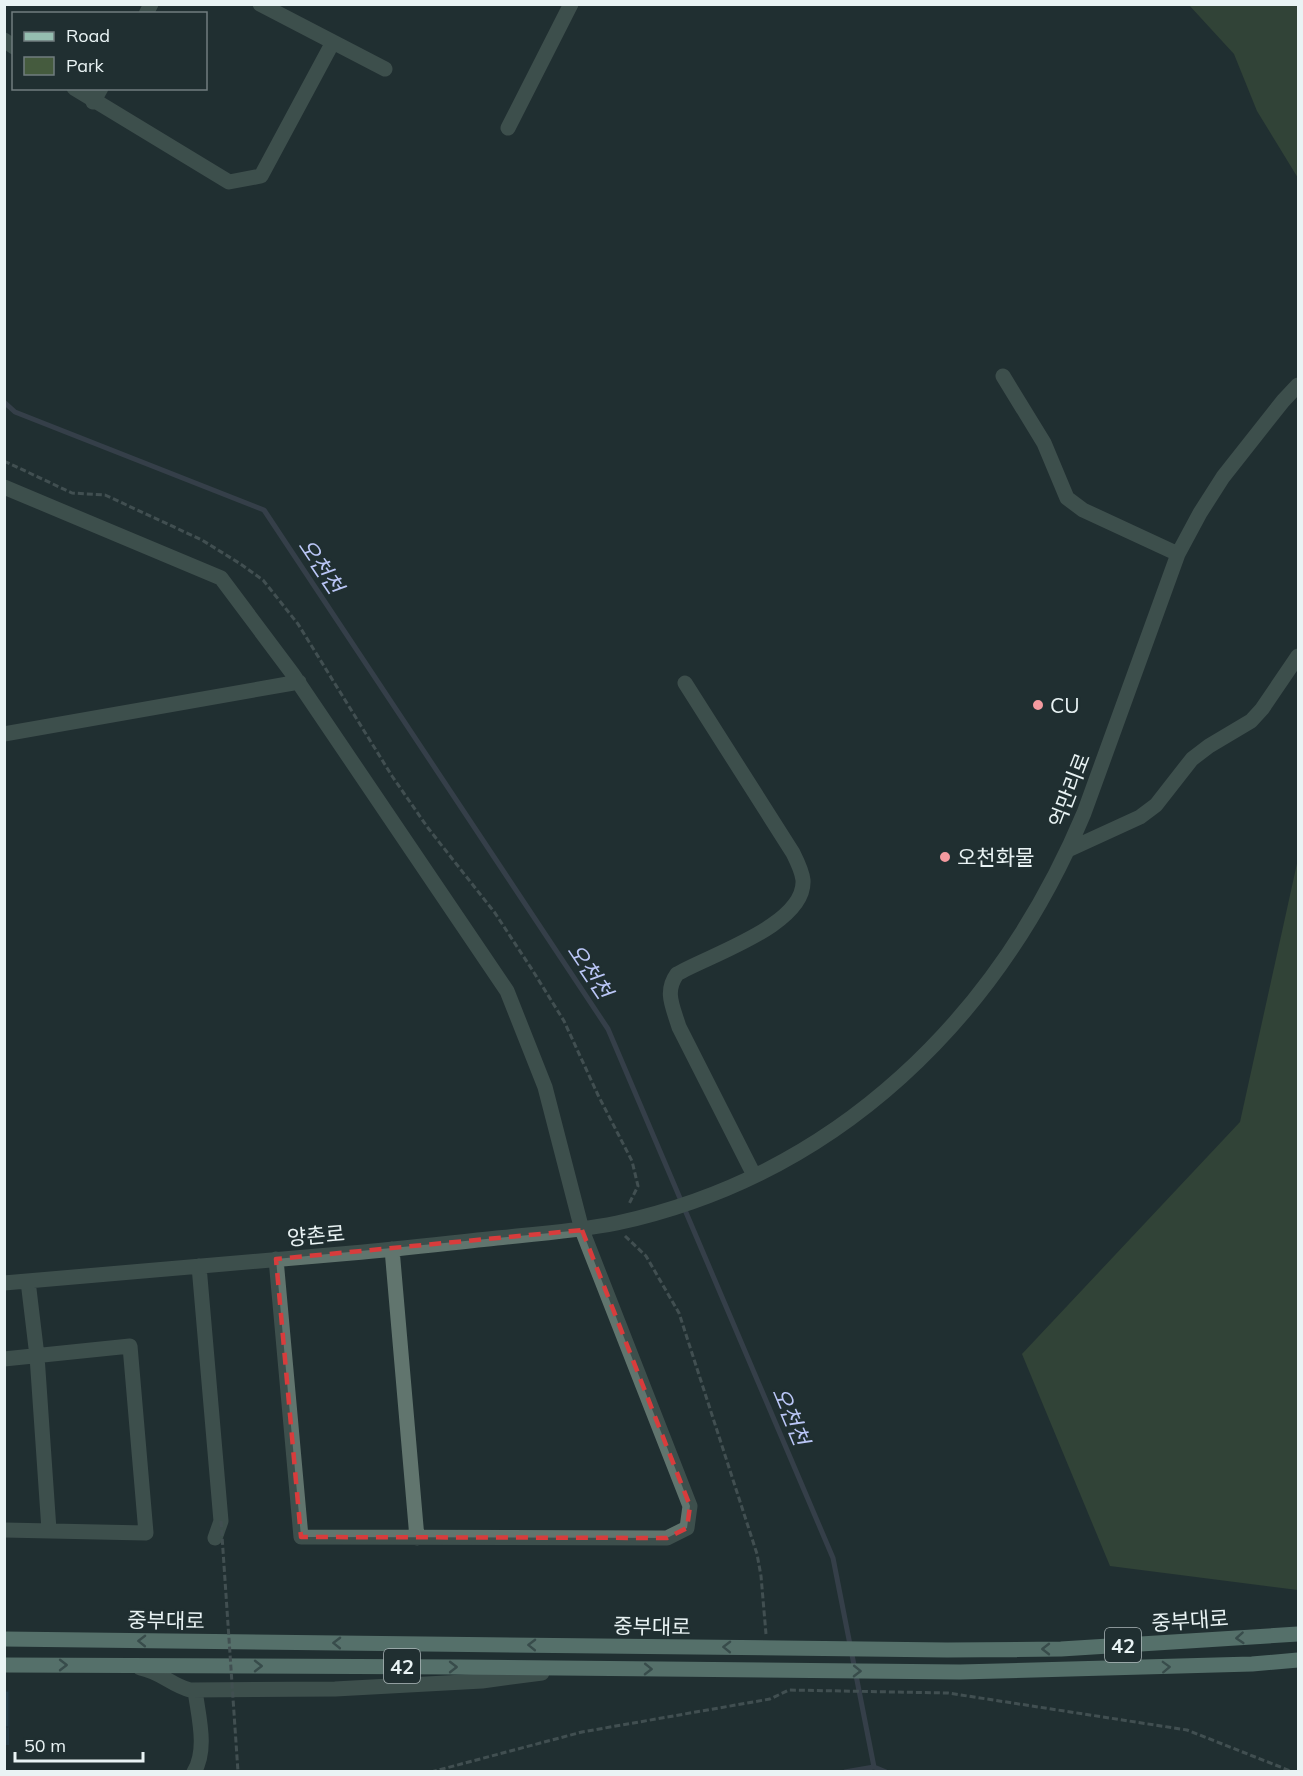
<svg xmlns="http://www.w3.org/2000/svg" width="1303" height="1776" font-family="Mulish,'Noto Sans KR',sans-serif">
  <rect width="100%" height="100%" fill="#202f31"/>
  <!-- green -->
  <path fill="#455b3e" d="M1189,5h109v173l-41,-67 -23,-57z
    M1298,859v731l-188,-24 -88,-212 218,-232z"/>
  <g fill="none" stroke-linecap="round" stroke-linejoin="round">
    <!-- stream -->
    <path stroke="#4e5367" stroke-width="5" d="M4,402l11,10 249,98 344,519 225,529 41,209
      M845,1772l29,-5 12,5"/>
    <!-- path -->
    <path stroke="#697678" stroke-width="3" stroke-dasharray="6 3" stroke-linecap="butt" d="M4,461l68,32 33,2 97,45 37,23 24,17 35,44 94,152 36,52 67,85 38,58 31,50 34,74 34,66 6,25 -9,18
      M625,1236l21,20 33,57 78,241 4,22 5,58
      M431,1772l151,-40 188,-33 19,-9 159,3 239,37 106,42"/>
    <!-- minor -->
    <path stroke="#61756e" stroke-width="15" d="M260,4l125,65
      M146,14l5,-10
      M4,40l10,7
      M74,88l155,94 32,-6 72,-134
      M93,102l8,-14
      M508,128l63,-124
      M1003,376l41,67 23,55 16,12 95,44
      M4,487l217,91 71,95 215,318 38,96 37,143 108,276 -3,22 -20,10 -366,-1 -25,-278
      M685,683l108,170c4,8 9,18 10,27 3,45 -94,75 -126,94 -13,18 -4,33 2,53l75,148
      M4,734l295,-52
      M1068,850l72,-33 16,-12 36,-46 17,-13 42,-25 11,-12 36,-53
      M392,1249l25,289
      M199,1266l22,255 -6,17
      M28,1281l9,75 12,174
      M4,1283c116,-10 232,-20 348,-30 49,-4 97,-10 145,-15 40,-4 80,-7 120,-15 221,-48 381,-205 467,-410l94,-259 22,-41 23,-36 60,-76 15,-16
      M4,1359l126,-13 16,187 -142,-3
      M140,1668c21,4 31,17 50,22l145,-1 147,-8 60,-8
      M194,1772c14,-23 4,-57 1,-82"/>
    <!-- major -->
    <path stroke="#95beb0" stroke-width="15" d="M4,1639l943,11 114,-1 237,-15
      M4,1665l455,2 501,5 292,-8 46,-4"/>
    <!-- path-bridge -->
    <path stroke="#697678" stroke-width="3" stroke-dasharray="6 3" stroke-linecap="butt" d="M221,1521l17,251"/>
  </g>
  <!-- wall -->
  <path fill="#284559" d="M4,1691h5v54h-5z"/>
  <!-- building -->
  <path fill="#2e5068" stroke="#203849" stroke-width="1.5" d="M4,1691h5v36h-5z"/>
  <!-- one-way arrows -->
  <defs><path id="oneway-chevron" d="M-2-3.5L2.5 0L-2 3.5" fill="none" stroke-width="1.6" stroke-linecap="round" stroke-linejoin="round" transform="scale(1.5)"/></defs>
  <g stroke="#556f6a">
    <use href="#oneway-chevron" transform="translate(1240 1638) rotate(176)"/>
    <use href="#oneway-chevron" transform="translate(142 1641) rotate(-179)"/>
    <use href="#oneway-chevron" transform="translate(337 1643) rotate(-179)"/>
    <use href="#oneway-chevron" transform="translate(532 1645) rotate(-179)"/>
    <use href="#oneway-chevron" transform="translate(727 1647) rotate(-179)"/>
    <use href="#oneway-chevron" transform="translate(1046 1649) rotate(180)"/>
    <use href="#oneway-chevron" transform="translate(63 1665)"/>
    <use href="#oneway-chevron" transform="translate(258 1666)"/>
    <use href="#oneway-chevron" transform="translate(453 1667)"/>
    <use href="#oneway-chevron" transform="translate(1166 1667) rotate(-2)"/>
    <use href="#oneway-chevron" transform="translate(648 1669) rotate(1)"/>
    <use href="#oneway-chevron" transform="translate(857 1671) rotate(1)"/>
  </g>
  <!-- marked area -->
  <path d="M0 0H1303V1776H0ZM582,1230l108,276 -3,22 -20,10 -366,-1 -25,-278z" fill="#202f31" fill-opacity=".55" fill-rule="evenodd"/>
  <path fill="none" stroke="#d83c3c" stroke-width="4.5" stroke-dasharray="12 8" stroke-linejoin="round" d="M582,1230l108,276 -3,22 -20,10 -366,-1 -25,-278z"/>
  <!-- markers -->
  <g fill="#f49a9f" stroke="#202f31" stroke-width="2">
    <circle cx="1038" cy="705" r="6"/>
    <circle cx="945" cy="857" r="6"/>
  </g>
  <g text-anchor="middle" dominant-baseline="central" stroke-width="4.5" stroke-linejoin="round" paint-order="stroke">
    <!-- shield labels -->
    <g fill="#202f31" stroke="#adb8ba" stroke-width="1.5">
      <rect x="1105" y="1628" width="36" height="34" rx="4.5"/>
      <rect x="384" y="1649" width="36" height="34" rx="4.5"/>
    </g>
    <g font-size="20" font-weight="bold" fill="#e9f3f4">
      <text x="1123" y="1645">42</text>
      <text x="402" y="1666">42</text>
    </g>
    <!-- poi labels -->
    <g font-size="21" fill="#e9f3f4" stroke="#202f31" text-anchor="start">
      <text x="1050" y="705">CU</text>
      <text x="957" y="857">오천화물</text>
    </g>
    <!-- street labels -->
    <g font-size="21" fill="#e9f3f4" stroke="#202f31">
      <text transform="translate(1069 790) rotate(-69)">억만리로</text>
      <text transform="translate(316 1235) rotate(-5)">양촌로</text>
      <text transform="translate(166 1620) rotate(1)">중부대로</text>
      <text transform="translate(1190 1620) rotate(-4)">중부대로</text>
      <text transform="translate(652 1626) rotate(1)">중부대로</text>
    </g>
    <!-- water labels -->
    <g font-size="22" font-style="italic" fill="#bac6f6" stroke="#202f31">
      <text transform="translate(321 566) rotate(56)">오천천</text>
      <text transform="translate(590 971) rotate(56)">오천천</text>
      <text transform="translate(791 1416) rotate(67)">오천천</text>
    </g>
  </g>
  <!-- border -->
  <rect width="1303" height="1776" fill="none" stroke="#e9f3f4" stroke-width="12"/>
  <!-- legend -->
  <rect x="12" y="12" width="195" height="78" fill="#202f31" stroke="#707d7f" stroke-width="1.5"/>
  <rect x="24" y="32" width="30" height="9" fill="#95beb0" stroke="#707d7f" stroke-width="1.5"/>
  <text x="66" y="42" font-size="18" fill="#e9f3f4">Road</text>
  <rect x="24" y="57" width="30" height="18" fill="#455b3e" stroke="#707d7f" stroke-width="1.5"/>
  <text x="66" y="72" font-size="18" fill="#e9f3f4">Park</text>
  <!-- scale -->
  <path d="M15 1752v9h128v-9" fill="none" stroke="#e9f3f4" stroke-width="3"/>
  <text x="24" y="1752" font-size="18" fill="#e9f3f4" stroke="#202f31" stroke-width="4.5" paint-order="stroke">50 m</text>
</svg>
